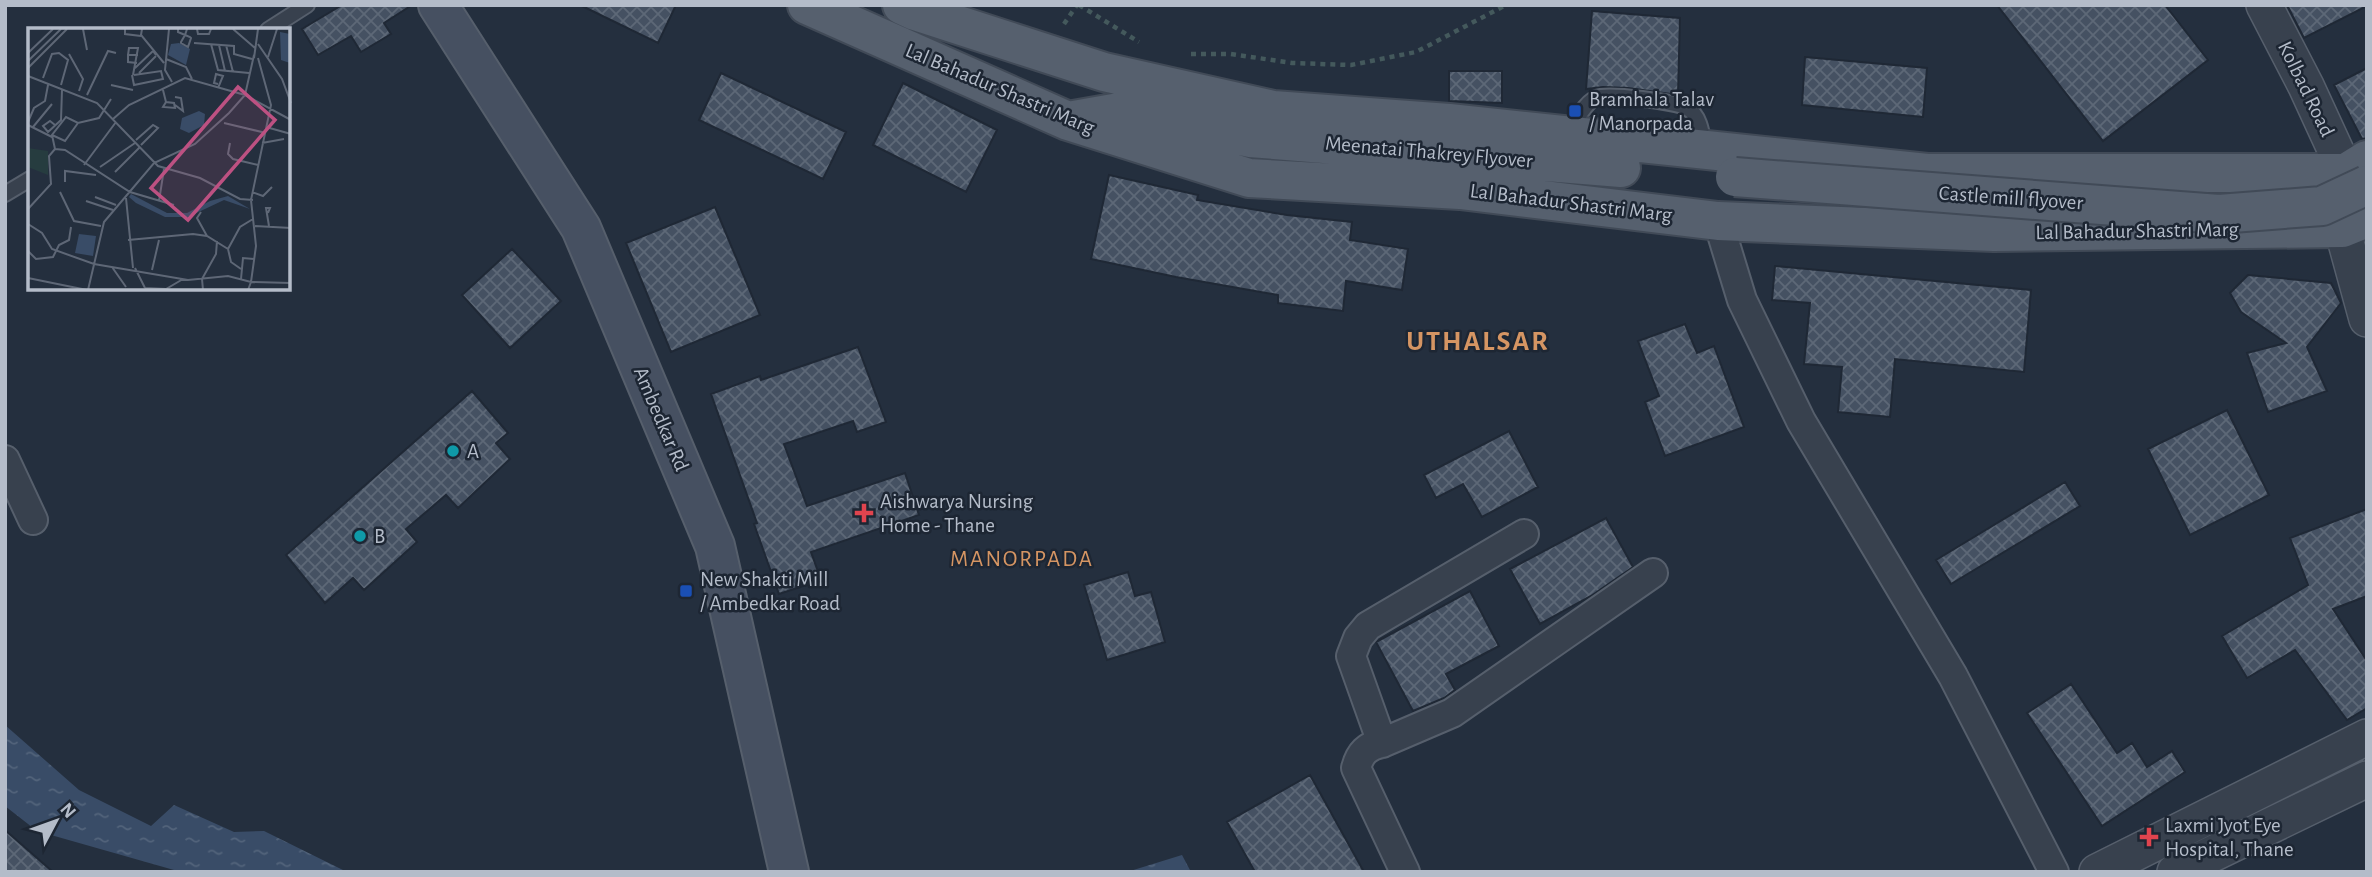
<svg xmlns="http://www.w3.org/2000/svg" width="2372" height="877" font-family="'Alegreya Sans',sans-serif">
  <defs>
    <pattern id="water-ripples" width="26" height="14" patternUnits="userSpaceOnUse" patternTransform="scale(1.75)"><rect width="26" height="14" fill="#394c67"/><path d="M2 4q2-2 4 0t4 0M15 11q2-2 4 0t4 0" fill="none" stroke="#53647b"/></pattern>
    <pattern id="building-cross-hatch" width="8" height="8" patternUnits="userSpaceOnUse" patternTransform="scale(1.75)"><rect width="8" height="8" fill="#455162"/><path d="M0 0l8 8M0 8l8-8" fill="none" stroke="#5d6877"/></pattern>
  </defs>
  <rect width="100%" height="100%" fill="#242f3e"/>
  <!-- water -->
  <path fill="url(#water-ripples)" d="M5,725l74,65 72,36 23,-21 60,27 30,-1 83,41h-166l-144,-41 -32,-25z
    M1182,855l9,17h-64z"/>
  <!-- building -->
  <path fill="url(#building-cross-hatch)" stroke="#1f2835" stroke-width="2" d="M342,5h70l-28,18 7,11 -30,18 -10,-16 -33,19 -16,-26z
    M580,5h96l-18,38z
    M1997,5h168l43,55 -105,81z
    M2287,5h80v1l-63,32z
    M1592,11l88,7 -2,77 -50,-7 -25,-1 -17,2z
    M1805,57l122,11 -4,49 -121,-12z
    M2367,68v70l-5,1 -28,-54z
    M1449,71h53v32l-53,-2z
    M721,73l125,59 -23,47 -124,-59z
    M903,83l94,47 -31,62 -93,-47z
    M1109,175l89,20 -1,5 90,15 65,7 -2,18 58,9 -6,41 -56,-9 -3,30 -65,-8v-8l-102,-18 -85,-18z
    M715,207l45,108 -89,37 -45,-109z
    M512,249l49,52 -51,47 -48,-53z
    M1775,266l256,24 -7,82 -129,-13 -5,58 -52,-5 4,-45 -38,-3 6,-61 -38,-3z
    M2248,275l83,8 10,20 -34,44 20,44 -59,21 -21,-59 39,-10 -45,-31 -11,-19z
    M1685,324l12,29 17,-7 30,81 -79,29 -20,-54 14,-6 -21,-55z
    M858,347l28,75 -29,10 -4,-11 -69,23 23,62 98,-33 14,42 -108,37 10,28 -42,14 -25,-70 3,-1 -46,-129 49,-18 1,4z
    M472,391l36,42 -12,10 14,16 -52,49 -12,-13 -40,34 11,13 -53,48 -11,-12 -28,25 -39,-48z
    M2227,410l42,85 -79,40 -42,-86z
    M1509,431l29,56 -56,30 -19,-33 -27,14 -12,-23z
    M2065,482l15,24 -129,78 -15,-24z
    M2367,509v87l-34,13 34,52v47l-20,12 -52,-70 -48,28 -25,-42 86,-51 -18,-47z
    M1606,518l27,49 -42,29 -51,28 -30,-55z
    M1128,572l7,24 16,-4 14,50 -58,18 -23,-75z
    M1470,591l29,55 -53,28 9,16 -11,8 -31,13 -37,-69z
    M2071,684l46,69 15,-10 15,24 25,-16 13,21 -83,54 -75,-113z
    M1310,775l54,97h-109l-28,-50z
    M5,830l48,42h-48z"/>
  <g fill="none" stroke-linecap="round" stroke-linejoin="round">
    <!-- service casing -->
    <g stroke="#565f6c" stroke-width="18">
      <path id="service" d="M268,30l39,-25
        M1570,132c4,-10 16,-30 26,-34 12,-5 81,4 91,10 13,7 15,26 17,38
        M5,194l25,-15"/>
    </g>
    <!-- minor casing -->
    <g stroke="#565f6c" stroke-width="32">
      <path id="minor" d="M1718,221l24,79 59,121 152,255 101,196
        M5,460l28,60
        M1382,743l70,-30 201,-140
        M1405,872l-49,-104c4,-15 11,-22 26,-25l-31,-87 7,-18 10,-12 156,-92"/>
    </g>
    <!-- tertiary casing -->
    <g stroke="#565f6c" stroke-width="38">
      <path id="tertiary" d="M2264,5l42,81 40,87 -4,55 25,91
        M2097,872l270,-135
        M2175,872l192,-93"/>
    </g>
    <!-- secondary casing -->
    <g stroke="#565f6c" stroke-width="42">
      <path id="secondary" d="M438,5l143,223 134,318 74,326"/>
    </g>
    <!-- primary casing -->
    <g stroke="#414a57" stroke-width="42">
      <path id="primary" d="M807,5l261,116 181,57 211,12 258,31 276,11 348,-4 25,-10
        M902,5l13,6 189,61 169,38 176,13 478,50h419l21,-13
        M1074,120l51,-9 125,27 371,30"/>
    </g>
    <!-- path -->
    <path stroke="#44595c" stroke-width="4.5" stroke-dasharray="5 5" stroke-linecap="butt" d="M1079,5l60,37
      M1064,24l13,-19
      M1191,54h40l61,9 59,2 65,-13 90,-47"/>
    <!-- service -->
    <use href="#service" stroke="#38414e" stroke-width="14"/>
    <!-- minor -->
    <use href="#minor" stroke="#38414e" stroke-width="28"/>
    <!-- tertiary -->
    <use href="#tertiary" stroke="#38414e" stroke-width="35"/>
    <!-- secondary -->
    <use href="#secondary" stroke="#465061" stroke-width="38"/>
    <!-- primary -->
    <use href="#primary" stroke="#56606e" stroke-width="38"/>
    <!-- primary-bridge casing -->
    <g stroke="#414a57" stroke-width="42" stroke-linecap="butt">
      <path id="primary-bridge" d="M1735,177l484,37 103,-8 45,-21"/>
    </g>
    <!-- primary-bridge -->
    <use href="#primary-bridge" stroke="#56606e" stroke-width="38"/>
  </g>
  <!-- markers -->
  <g fill="#1a4fb4" stroke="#1d2633" stroke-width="2.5">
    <rect x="1568" y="104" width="14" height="14" rx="3.5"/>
    <rect x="679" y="584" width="14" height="14" rx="3.5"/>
  </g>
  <g fill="#0f9aa8" stroke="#1d2633" stroke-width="2.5">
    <circle cx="453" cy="451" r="7"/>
    <circle cx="360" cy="536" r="7"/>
  </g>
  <g fill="#e0444e" stroke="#1d2633" stroke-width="2.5">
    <path d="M860.5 502.5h7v7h7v7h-7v7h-7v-7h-7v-7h7z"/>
    <path d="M2145.5 826.5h7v7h7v7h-7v7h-7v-7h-7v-7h7z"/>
  </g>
  <g text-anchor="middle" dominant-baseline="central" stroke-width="5" stroke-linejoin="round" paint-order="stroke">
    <!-- street labels -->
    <g font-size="21" fill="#b4bcc9" stroke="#1d2633">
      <text transform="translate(1000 89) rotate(23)">Lal Bahadur Shastri Marg</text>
      <text transform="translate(2306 89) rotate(64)">Kolbad Road</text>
      <text transform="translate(1429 152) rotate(5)">Meenatai Thakrey Flyover</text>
      <text transform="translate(2011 198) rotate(4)">Castle mill flyover</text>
      <text transform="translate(1571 203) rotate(7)">Lal Bahadur Shastri Marg</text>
      <text transform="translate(2137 231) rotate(-1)">Lal Bahadur Shastri Marg</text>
      <text transform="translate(661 419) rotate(67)">Ambedkar Rd</text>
    </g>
    <!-- poi labels -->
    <g font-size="21" fill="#b4bcc9" stroke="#1d2633" text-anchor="start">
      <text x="1589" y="99">Bramhala Talav<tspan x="1589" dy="24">/ Manorpada</tspan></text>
      <text x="467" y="451">A</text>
      <text x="880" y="501">Aishwarya Nursing<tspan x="880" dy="24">Home - Thane</tspan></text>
      <text x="374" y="536">B</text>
      <text x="700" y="579">New Shakti Mill<tspan x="700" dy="24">/ Ambedkar Road</tspan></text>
      <text x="2165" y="825">Laxmi Jyot Eye<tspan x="2165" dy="24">Hospital, Thane</tspan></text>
    </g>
    <!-- neighbourhood labels -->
    <g font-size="23" letter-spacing="2" fill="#d59563" stroke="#1d2633">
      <text x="1022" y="559">MANORPADA</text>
    </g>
    <!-- district labels -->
    <g font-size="28" font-weight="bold" letter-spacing="2" fill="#d59563" stroke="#1d2633">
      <text x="1478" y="342">UTHALSAR</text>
    </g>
  </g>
  <!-- overview -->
  <g transform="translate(28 28)">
    <rect width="262" height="262" fill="#242f3e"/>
    <path d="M0,120l20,3v24l-20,-8z" fill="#263c3f"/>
    <path d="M252,4l10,2v29l-9,-3zM151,15l11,6 -4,16 -18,-10 3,-11zM171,83l6,3 -1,11 -15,8 -9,-4 2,-11zM103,166l36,19h20l23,-12 18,-5 22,13 -26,-9 -36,17h-23l-29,-14 -7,-6zM51,206l17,2 -3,20 -18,-3z" fill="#394c67"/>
    <path fill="none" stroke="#5e6776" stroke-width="2" d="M55,1l4,21M97,1v5l16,2M114,1l-1,6 23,28M141,1l-4,41 7,12M150,1v3l7,3 5,2 1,1 -3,9 -7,-4v-1l4,-7 2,-6M169,1l1,5h11l2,-5M205,1l22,19M166,15l40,3v8l18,5M183,16l7,26 31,3M230,16l24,35 9,24M191,17l6,26M198,17l7,27M0,25l25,-24M41,26l14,25 -4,12M100,27l1,-7h9l-5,27M240,29l9,-28M226,30l4,-29M138,31l20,8 6,12M0,33l33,-32M109,35l-9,-1v-7h10M0,40l39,-39M107,40l18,-17 3,4M111,45l17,-17M104,47l2,10 29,-6 -2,-8 -27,4M0,48l69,27 61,63 42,12 40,21 13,1M15,50l9,-24 7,-1 9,7 -7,25M83,57l22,5M190,60l5,-12 -7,-2 -2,9 4,1M135,62l3,12 8,1 1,5 -12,-1 3,-5M59,67l21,-44 8,2M147,69l6,1 2,13 -8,-6M85,91l16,-14 56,-27 60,17 46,25M0,94l6,-14 11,-7 3,-16M196,95l42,10M0,97l24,12M27,97l-5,-4 -7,5 5,6 13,-12 1,-30M5,99l19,-23M238,99l25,7M24,107l13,6 13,-18M108,112l17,-15 5,3 -17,17M202,115l-2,11 5,5 25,6M234,115l22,-4M27,121l10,1 65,42 44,13M27,121l-3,-14 14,-18 12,6 21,-5 12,-19M56,137l32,-43M72,139l35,-24M87,144l25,-25M37,154v-11l31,4M32,164l14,29 27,5M224,164l11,4 9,-9M67,169l21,8M98,170l7,70M58,173l27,9M131,173l5,-32M0,181l23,-25 -2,-28 6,-7M173,184l-4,6 10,18M240,185l2,-5h-4l3,18M0,196l14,9 10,16 42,15 94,16 40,-4 23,6 5,-36 -5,-46 20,-95 -13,-47M227,198l36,2M100,212l65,-6 14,2 21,13M200,221l12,-22 13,-8M200,221l3,13 10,7M0,223l8,8 17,-2 6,-12 10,-5 2,-13M84,239l14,20M107,240l10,20M124,242l7,-30M0,250l59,12M213,251l2,-21 11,1M117,260l21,1 17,-10M60,262l16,-68 50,-59 41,-19 34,-31 16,-18 9,-40M175,262l-1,-11 14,-25 1,-13M220,262l3,-8 40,1"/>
    <path fill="#bd5182" fill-opacity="0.15" stroke="#bd5182" stroke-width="3.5" d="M210,59l37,33 -87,100 -37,-32z"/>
    <rect width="262" height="262" fill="none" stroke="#b4bcc9" stroke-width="3.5"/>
  </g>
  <!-- border -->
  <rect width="2372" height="877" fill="none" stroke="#b4bcc9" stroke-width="14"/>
  <!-- north arrow -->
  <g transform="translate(56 821) rotate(49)" stroke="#1d2633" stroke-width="5" paint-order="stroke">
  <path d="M0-5L12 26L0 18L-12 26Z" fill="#b4bcc9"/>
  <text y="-10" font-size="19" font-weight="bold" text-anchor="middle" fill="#b4bcc9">N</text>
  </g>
</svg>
